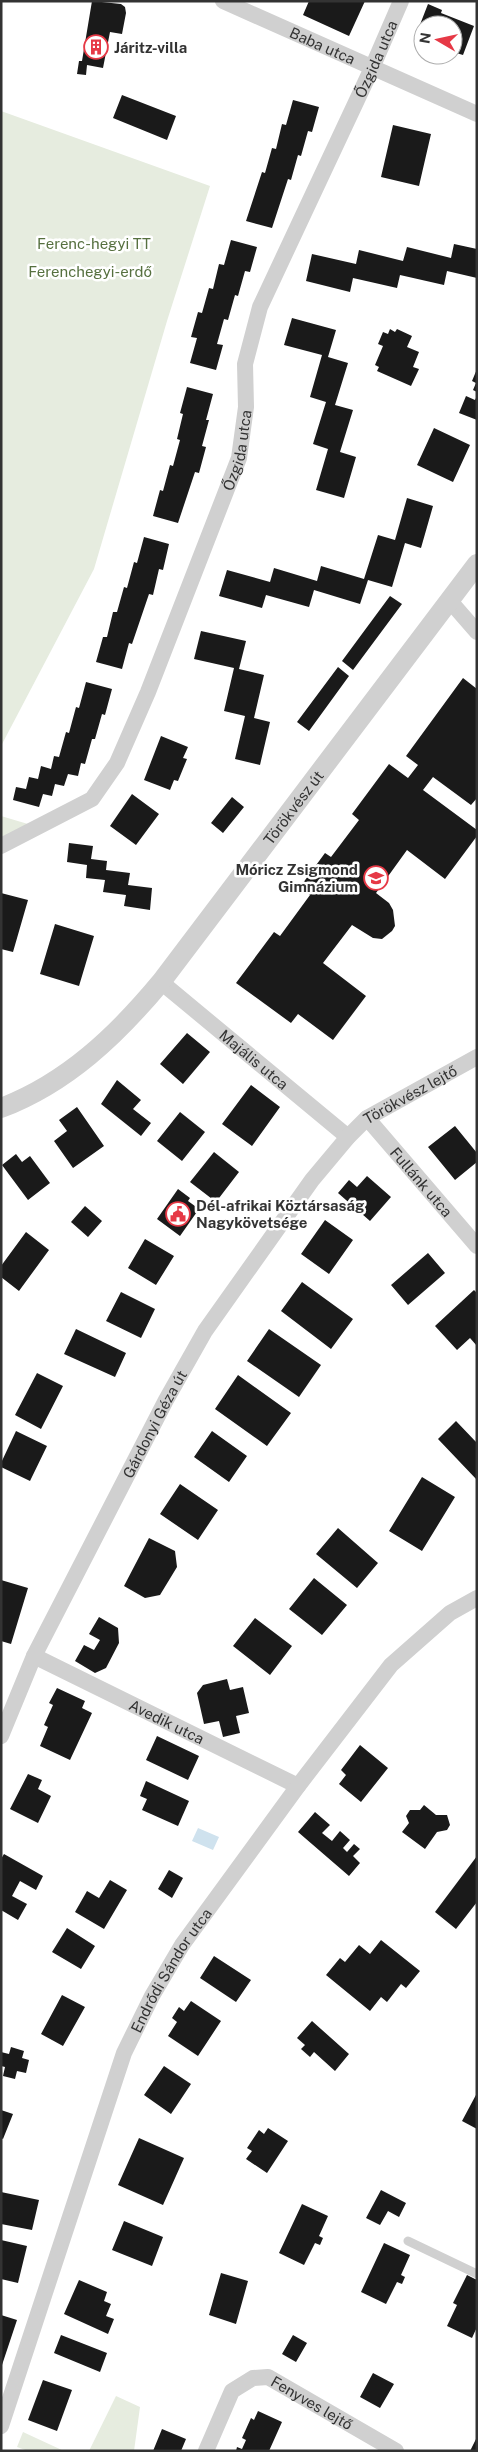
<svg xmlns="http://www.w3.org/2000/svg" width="478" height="2452" font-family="'Public Sans',sans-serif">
  <rect width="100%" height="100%" fill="#fff"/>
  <!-- green -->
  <path fill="#e6ecdf" d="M1,111l209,75 -43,135 -73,248 -93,177z
    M1,816l37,11 -37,19z
    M116,2396l24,11 -6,44h-45z
    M23,2432l41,19h-36l-11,-4z"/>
  <!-- water -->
  <path fill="#cfe2ee" d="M198,1828l21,9 -6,13 -21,-9z"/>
  <!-- building -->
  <path fill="#1a1a1a" d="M92,1l29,3 4,3 1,6 -4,21 -12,-2 -7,36 -16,-3 -1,10 -9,-1 2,-13h3z
    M309,1h56l-16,35 -46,-21z
    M428,4l14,6 -1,3 33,13 -11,29 -10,-3v-27h-30v18l-9,-3z
    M122,95l54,21 -9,24 -54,-22z
    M293,100l26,7 -7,25 -4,-1 -7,25 -3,-1 -7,25 -3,-1 -16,49 -26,-7 16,-49 3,1 7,-25 4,1 6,-25 4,1z
    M393,125l38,9 -12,52 -38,-9z
    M231,240l26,7 -7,25 -5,-1 -7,25 -3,-1 -7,25 -4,-1 -7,25 6,1 -7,25 -26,-7 7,-25 -6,-1 7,-25 4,1 7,-25 4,1 6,-25 5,1z
    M454,244l23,5v29l-30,-7 -3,14 -44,-10 -3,13 -44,-10 -3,14 -44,-11 6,-27 44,10 3,-14 44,11 4,-14 44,11z
    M292,318l44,12 -8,27 20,6 -13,42 18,5 -13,42 16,5 -12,41 -28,-8 12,-41 -15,-5 13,-42 -16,-5 12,-42 -38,-10z
    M390,329l5,3 2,-3 15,7 -5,11 12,5 -6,15 6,2 -8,17 -34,-15 2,-4 -4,-2 8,-19 -5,-2 5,-12 5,2z
    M477,369v23l-4,-2 3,-7 -4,-2z
    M187,387l26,7 -7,26h3l-7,26 4,1 -7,26 -4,-1 -17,51 -25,-7 7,-26 3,1 7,-26 3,1 7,-26 -3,-1 6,-25 -3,-1z
    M466,396l9,4 2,-4v24l-18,-7z
    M434,428l36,17 -17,37 -36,-17z
    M407,498l26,8 -12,42 -16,-5 -13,44 -24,-7 -8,24 -46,-14 -5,17 -43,-12 -4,13 -43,-12 8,-26 43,12 4,-14 43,13 4,-15 43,13 14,-44 17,5z
    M144,537l25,7 -6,26 -4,-1 -6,26 -4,-1 -17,50 -3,-1 -7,26 -26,-7 7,-25h4l6,-25h4l7,-25 3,1 7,-26 3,1z
    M390,596l12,8 -49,66 -11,-9z
    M201,631l45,10 -7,28 25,6 -10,43 16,4 -10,43 -25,-6 10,-43 -21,-5 10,-43 -40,-9z
    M338,667l11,9 -40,55 -12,-9z
    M463,678l14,11v109l-6,7 -38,-28 -10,13 54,40v6l-32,43 -38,-29 -31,43 13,10 4,7 2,16 -3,5 -10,8 -9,-1 -21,-13 -29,38 43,33 -33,44 -35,-26 -7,9 -55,-40 38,-51 6,4 30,-41 -10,-8 25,-34 6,4 28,-37 -7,-6 37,-50 19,14 10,-13 -12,-9z
    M86,682l26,7 -7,26 -3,-1 -7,25h-3l-7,25 -4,-1 -3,13 -10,-2 -4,12 -9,-2 -3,12 -9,-2 -4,13 -26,-7 3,-13 10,2 3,-12 9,2 3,-13 10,3 3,-13 5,1 7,-25 3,1 7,-26 3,1z
    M161,736l27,11 -5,11 4,1 -9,22 -4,-1 -4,10 -26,-10z
    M132,794l27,20 -23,31 -26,-19z
    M232,797l12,10 -21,26 -12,-10z
    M69,843l24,3 -2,13 16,2 -1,9 24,3 -2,12 24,3 -2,22 -26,-4 2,-11 -23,-3 2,-12 -19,-2 1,-13 -20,-3z
    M1,893l27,7 -15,52 -12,-3z
    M55,924l39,12 -15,50 -39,-12z
    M187,1033l23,19 -27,32 -23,-20z
    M117,1080l24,20 -8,9 18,14 -10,13 -40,-32z
    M251,1085l29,22 -28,39 -30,-22z
    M77,1107l27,39 -31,22 -19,-27 13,-10 -8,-11z
    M180,1112l25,20 -23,29 -25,-20z
    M455,1126l22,27v9l-22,18 -27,-33z
    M214,1152l25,20 -23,30 -26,-20z
    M16,1154l6,8 8,-6 20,27 -22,17 -26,-35z
    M367,1176l24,21 -21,24 -32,-28 11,-13 8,7z
    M178,1189l12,9 -2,3 11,8 -19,27 -23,-17z
    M85,1206l17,15 -14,16 -17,-15z
    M325,1220l28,20 -24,34 -28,-20z
    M26,1232l23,18 -30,41 -18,-14v-11z
    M145,1239l29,17 -18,29 -28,-17z
    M428,1253l17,20 -37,32 -17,-20z
    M302,1282l51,37 -22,30 -50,-38z
    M474,1290l3,3v53l-7,-8 -13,12 -22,-24z
    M121,1292l34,17 -14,29 -35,-17z
    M76,1329l50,24 -11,24 -51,-23z
    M269,1329l52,36 -22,32 -52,-36z
    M37,1373l26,13 -22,43 -26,-14z
    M238,1375l53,38 -24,33 -52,-37z
    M456,1421l21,22v37l-39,-41z
    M16,1431l31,15 -17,35 -29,-14v-4z
    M212,1431l35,25 -18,26 -35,-25z
    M422,1477l33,20 -33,54 -33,-20z
    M180,1484l38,26 -20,30 -38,-26z
    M338,1528l40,35 -21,25 -41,-34z
    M149,1538l26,13 2,16 -17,28 -15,3 -21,-12z
    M314,1578l33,27 -25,30 -33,-26z
    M1,1580l27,8 -17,56 -10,-3z
    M99,1617l19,11 1,15 -13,25 -11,5 -20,-12 9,-16 10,5 6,-10 -11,-6z
    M255,1618l37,28 -22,29 -37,-29z
    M227,1679l3,11 13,-3 6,26 -13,3 4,17 -17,4 -4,-16 -15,3 -7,-31 6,-8z
    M57,1688l28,13 -3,7 10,5 -22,47 -30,-14 8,-19 -4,-2 9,-20 -4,-2z
    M157,1736l42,20 -11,24 -42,-20z
    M360,1745l28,23 -27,34 -22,-18 7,-9 -5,-5z
    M28,1774l14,6 -4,9 13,7 -13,27 -28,-14z
    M146,1781l43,20 -11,25 -36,-16 5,-11 -7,-3z
    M424,1805l12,10h11l3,10 -3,5 -10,2 -12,17 -23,-17 7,-9 -3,-7 4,-6h10z
    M315,1812l15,13 -8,8 10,8 8,-10 10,9 -7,8 4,4 7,-8 6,5 -7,7 7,7 -11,13 -51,-44z
    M4,1854l39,22 -7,14 -16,-9 -8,15 15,8 -9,16 -17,-10v-51z
    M477,1856v46l-21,27 -21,-17z
    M169,1870l14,8 -11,20 -14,-9z
    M110,1880l17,10 -23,39 -29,-17 12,-21 12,7z
    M67,1928l28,18 -14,23 -29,-17z
    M381,1940l39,31 -14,17 -5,-4 -14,18 -6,-5 -11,14 -44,-36 14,-17 5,4 14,-17 11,9z
    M214,1956l37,24 -15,22 -36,-24z
    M62,1995l23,12 -22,39 -22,-12z
    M191,2001l30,20 -23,35 -30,-20 9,-14 -5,-4 7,-11 5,4z
    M312,2021l37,33 -14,17 -21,-19 -4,5 -9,-8 4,-4 -8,-7z
    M11,2047l13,4 -2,7 7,2 -3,13 -9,-2 -2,8 -12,-3 2,-9 -4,-1v-14l8,2z
    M164,2066l27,18 -20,30 -27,-19z
    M477,2093v36l-15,-8z
    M1,2110l12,4 -10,25 -2,-1z
    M268,2128l20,13 -21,32 -21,-14 6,-8 -5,-3 12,-18 5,4z
    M139,2138l45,20 -21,47 -45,-20z
    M381,2190l25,13 -7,14 -11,-6 -8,14 -14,-7z
    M1,2192l38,8 -7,30 -31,-6z
    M302,2204l26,12 -9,20 4,2 -3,7 -5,-2 -11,22 -25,-12z
    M124,2221l39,16 -11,29 -40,-16z
    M1,2240l26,6 -9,37 -17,-4z
    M384,2243l26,12 -9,20 4,2 -3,7 -5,-2 -11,22 -25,-12z
    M221,2273l27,8 -12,43 -27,-9z
    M467,2275l10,5v47l-5,11 -25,-12 10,-21 -4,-2z
    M79,2280l28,12 -3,9 7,3 -5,12 8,3 -6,15 -44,-20z
    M1,2315l16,5 -15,45h-1z
    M61,2335l46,18 -7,19 -46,-19z
    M293,2335l14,8 -11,19 -14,-8z
    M373,2373l21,11 -14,24 -20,-11z
    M43,2380l29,10 -15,41 -29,-11z
    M258,2411l24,11 -13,29h-33l1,-4 5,2 4,-9 -4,-2 9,-20 3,2z
    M162,2429l24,10 -5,12h-28z
    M477,2437v14h-7z"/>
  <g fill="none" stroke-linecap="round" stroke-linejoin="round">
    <!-- service -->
    <path stroke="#d0d0d0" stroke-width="9" d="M408,2241l69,33"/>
    <!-- minor -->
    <g stroke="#d0d0d0" stroke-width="16">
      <path id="s1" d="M223,1l254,113"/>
      <path d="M450,601l27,31"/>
      <path id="s2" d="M1,846l91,-47 25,-36 31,-71 91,-234 7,-51 -1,-43 15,-57 112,-239 29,-67"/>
      <path id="s3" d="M161,982l187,155"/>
      <path id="s4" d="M367,1118l110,128"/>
      <path id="s5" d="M34,1656l264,130"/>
      <path id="s6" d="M1,1736l33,-80 132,-256 39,-69 107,-151 36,-43 19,-19 110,-61"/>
      <path id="s7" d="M1,2426l123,-373 28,-57 30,-51 116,-159 93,-121 59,-52 27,-15"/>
      <path id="s8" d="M206,2451l26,-60 21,-13 15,-1 128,74"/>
    </g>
    <!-- tertiary -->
    <path stroke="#d0d0d0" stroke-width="20" id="s9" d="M1,1108c66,-25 116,-73 160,-126l316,-418"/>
  </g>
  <!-- icons -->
  <defs>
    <g id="building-ring" transform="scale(1.25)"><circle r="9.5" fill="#fff" stroke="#e63946" stroke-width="1.5"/><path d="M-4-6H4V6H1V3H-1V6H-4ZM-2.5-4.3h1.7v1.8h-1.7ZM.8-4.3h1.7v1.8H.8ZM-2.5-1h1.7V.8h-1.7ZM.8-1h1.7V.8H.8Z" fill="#e63946"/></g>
    <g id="school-ring" transform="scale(1.25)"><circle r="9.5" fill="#fff" stroke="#e63946" stroke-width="1.5"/><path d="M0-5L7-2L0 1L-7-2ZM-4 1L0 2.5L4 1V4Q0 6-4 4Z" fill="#e63946"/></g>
    <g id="civic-ring" transform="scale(1.25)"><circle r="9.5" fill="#fff" stroke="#e63946" stroke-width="1.5"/><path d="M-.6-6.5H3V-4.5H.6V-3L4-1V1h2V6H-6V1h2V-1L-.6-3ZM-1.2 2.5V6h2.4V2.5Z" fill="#e63946"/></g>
  </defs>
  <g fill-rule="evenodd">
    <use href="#building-ring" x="96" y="47"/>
    <use href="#school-ring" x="376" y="878"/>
    <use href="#civic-ring" x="178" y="1214"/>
  </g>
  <g text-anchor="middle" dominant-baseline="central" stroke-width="5" stroke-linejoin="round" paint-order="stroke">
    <!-- street labels -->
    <g font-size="15" fill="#333" stroke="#fff">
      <text stroke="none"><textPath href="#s1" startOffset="109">Baba utca</textPath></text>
      <text stroke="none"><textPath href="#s2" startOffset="902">Őzgida utca</textPath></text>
      <text stroke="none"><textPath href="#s2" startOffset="482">Őzgida utca</textPath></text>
      <text stroke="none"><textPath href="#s9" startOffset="425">Törökvész út</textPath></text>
      <text stroke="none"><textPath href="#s3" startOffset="121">Majális utca</textPath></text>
      <text stroke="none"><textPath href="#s6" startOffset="771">Törökvész lejtő</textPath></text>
      <text stroke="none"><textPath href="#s4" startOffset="84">Fullánk utca</textPath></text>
      <text stroke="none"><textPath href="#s6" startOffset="348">Gárdonyi Géza út</textPath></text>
      <text stroke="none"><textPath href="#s5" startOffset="148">Avedik utca</textPath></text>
      <text stroke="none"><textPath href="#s7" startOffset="488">Endrődi Sándor utca</textPath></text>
      <text stroke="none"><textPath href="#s8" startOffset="156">Fenyves lejtő</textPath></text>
    </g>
    <!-- poi labels -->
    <g font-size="15" font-weight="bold" fill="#333" stroke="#fff" text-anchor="start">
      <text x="114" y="47">Járitz-villa</text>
      <text x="358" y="869" text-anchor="end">Móricz Zsigmond<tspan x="358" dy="17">Gimnázium</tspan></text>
      <text x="196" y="1205">Dél-afrikai Köztársaság<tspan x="196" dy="17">Nagykövetsége</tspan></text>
    </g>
    <!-- park labels -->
    <g font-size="15" fill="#56703f" stroke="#fff">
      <text x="94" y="243">Ferenc-hegyi TT</text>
      <text x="90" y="271">Ferenchegyi-erdő</text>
    </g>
  </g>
  <!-- border -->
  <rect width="478" height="2452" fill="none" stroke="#333333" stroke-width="5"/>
  <!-- north arrow -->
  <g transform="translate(438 40) rotate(279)"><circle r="24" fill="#ffffff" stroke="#adadad"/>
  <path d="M0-4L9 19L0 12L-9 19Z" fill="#e63946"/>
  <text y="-8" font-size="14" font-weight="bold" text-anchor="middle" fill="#333333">N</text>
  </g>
</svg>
